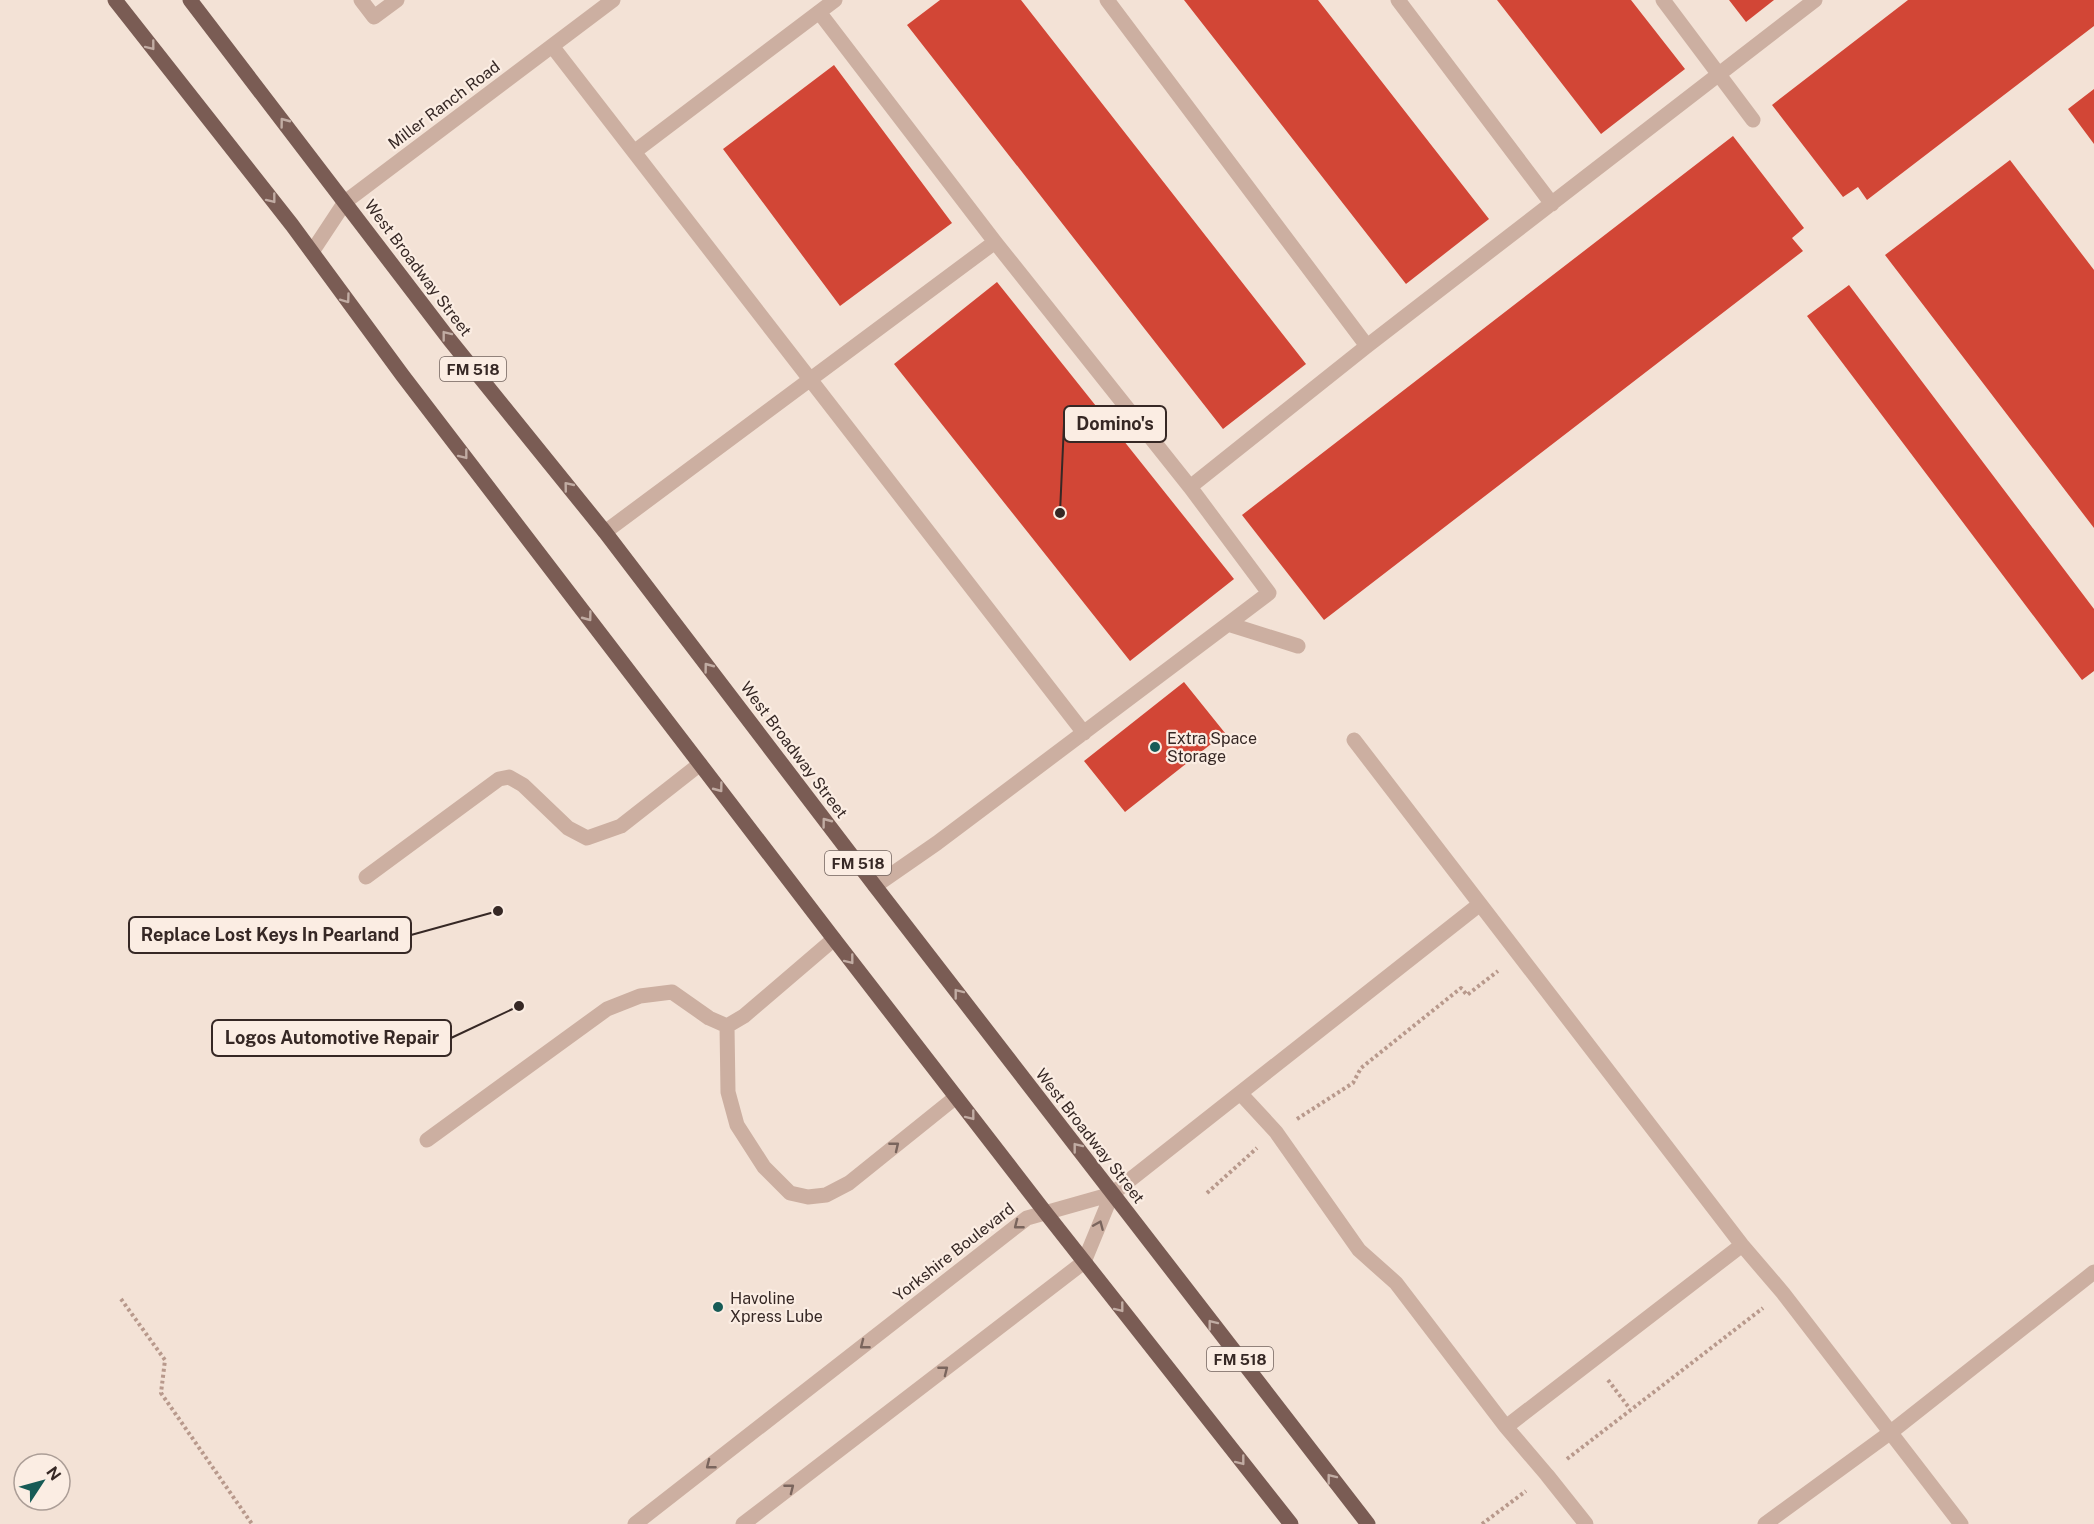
<svg xmlns="http://www.w3.org/2000/svg" width="2094" height="1524" font-family="'Public Sans',sans-serif">
  <rect width="100%" height="100%" fill="#f3e2d6"/>
  <!-- building -->
  <path fill="#d24636" d="M940,0h81l285,364 -83,65 -316,-404z
    M1184,0h134l171,219 -83,65z
    M1497,0h134l54,69 -84,65z
    M1729,0h45l-28,22z
    M1908,0h186v26l-227,174 -9,-13 -15,10 -71,-92z
    M834,65l118,158 -112,83 -117,-157z
    M2094,89v55l-26,-35z
    M1733,136l71,92 -12,10 11,13 -479,369 -82,-105z
    M2010,160l84,110v258l-209,-273z
    M997,282l237,297 -104,82 -236,-297z
    M1849,285l245,324v62l-12,9 -275,-364z
    M1184,682l41,51 -100,79 -41,-51z"/>
  <g fill="none" stroke-linecap="round" stroke-linejoin="round">
    <!-- path -->
    <path stroke="#b8998c" stroke-width="4" stroke-dasharray="3 3" stroke-linecap="butt" d="M1297,1119l56,-36 8,-15 100,-80 6,7 31,-24
      M1207,1193l50,-45
      M121,1299l44,61 -4,33 91,131
      M1608,1380l22,29
      M1567,1459l196,-151
      M1482,1524l44,-33"/>
    <!-- minor -->
    <path stroke="#ccafa1" stroke-width="15" d="M361,0l13,17 23,-17
      M1107,0l260,346
      M1398,0l154,204
      M1663,0l90,120
      M819,12l176,230 195,245 79,106 -41,31 70,22
      M552,46l532,687
      M634,152l201,-152
      M312,252l33,-50 268,-202
      M1190,487l177,-141 448,-346
      M605,532l390,-290
      M1354,740l388,505 41,48 178,231
      M366,877l133,-98 10,-2 14,8 45,43 19,10 34,-12 79,-62
      M875,886l62,-43 291,-219
      M727,1026l1,66 9,33 27,42 26,26 18,4 18,-2 23,-12 107,-86
      M1240,1093l36,39 83,118 37,33 110,144 41,48 39,49
      M427,1140l180,-131 33,-13 32,-4 37,26 18,8 17,-10 90,-77
      M1506,1427l236,-182
      M635,1524l392,-306 85,-24 368,-290
      M743,1524l341,-262 28,-68
      M1765,1524l126,-92 203,-160"/>
    <!-- major -->
    <path stroke="#7a5c54" stroke-width="15" d="M115,0l177,225 111,151 431,563 211,273 246,312
      M190,0l259,339 156,193 270,354 493,638"/>
  </g>
  <!-- one-way arrows -->
  <defs><path id="oneway-chevron" d="M-2-3.5L2.5 0L-2 3.5" fill="none" stroke-width="1.6" stroke-linecap="round" stroke-linejoin="round" transform="scale(1.5)"/></defs>
  <g stroke="#c1aca3">
    <use href="#oneway-chevron" transform="translate(151 46) rotate(52)"/>
    <use href="#oneway-chevron" transform="translate(284 122) rotate(-127)"/>
    <use href="#oneway-chevron" transform="translate(272 199) rotate(52)"/>
    <use href="#oneway-chevron" transform="translate(346 299) rotate(54)"/>
    <use href="#oneway-chevron" transform="translate(446 335) rotate(-128)"/>
    <use href="#oneway-chevron" transform="translate(464 455) rotate(52)"/>
    <use href="#oneway-chevron" transform="translate(568 486) rotate(-129)"/>
    <use href="#oneway-chevron" transform="translate(588 617) rotate(53)"/>
    <use href="#oneway-chevron" transform="translate(708 667) rotate(-127)"/>
    <use href="#oneway-chevron" transform="translate(719 788) rotate(53)"/>
    <use href="#oneway-chevron" transform="translate(826 822) rotate(-127)"/>
    <use href="#oneway-chevron" transform="translate(850 960) rotate(52)"/>
    <use href="#oneway-chevron" transform="translate(958 993) rotate(-128)"/>
    <use href="#oneway-chevron" transform="translate(971 1116) rotate(52)"/>
    <use href="#oneway-chevron" transform="translate(1077 1147) rotate(-128)"/>
    <use href="#oneway-chevron" transform="translate(1120 1308) rotate(52)"/>
    <use href="#oneway-chevron" transform="translate(1212 1324) rotate(-128)"/>
    <use href="#oneway-chevron" transform="translate(1241 1461) rotate(52)"/>
    <use href="#oneway-chevron" transform="translate(1331 1478) rotate(-128)"/>
  </g>
  <g stroke="#7a655d">
    <use href="#oneway-chevron" transform="translate(895 1146) rotate(-39)"/>
    <use href="#oneway-chevron" transform="translate(1018 1225) rotate(142)"/>
    <use href="#oneway-chevron" transform="translate(1099 1225) rotate(-67)"/>
    <use href="#oneway-chevron" transform="translate(864 1345) rotate(142)"/>
    <use href="#oneway-chevron" transform="translate(944 1370) rotate(-38)"/>
    <use href="#oneway-chevron" transform="translate(710 1465) rotate(142)"/>
    <use href="#oneway-chevron" transform="translate(790 1488) rotate(-38)"/>
  </g>
  <!-- markers -->
  <g fill="#175b56" stroke="#fbede3" stroke-width="2">
    <circle cx="1155" cy="747" r="6"/>
    <circle cx="718" cy="1307" r="6"/>
  </g>
  <g text-anchor="middle" dominant-baseline="central" stroke-width="4.5" stroke-linejoin="round" paint-order="stroke">
    <!-- shield labels -->
    <g fill="#fbede3" stroke="#71635e" stroke-width="1.5">
      <rect x="440" y="357" width="66" height="24" rx="4.5"/>
      <rect x="825" y="851" width="66" height="24" rx="4.5"/>
      <rect x="1207" y="1347" width="66" height="24" rx="4.5"/>
    </g>
    <g font-size="15" font-weight="bold" fill="#362825">
      <text x="473" y="369">FM 518</text>
      <text x="858" y="863">FM 518</text>
      <text x="1240" y="1359">FM 518</text>
    </g>
    <!-- street labels -->
    <g font-size="16" fill="#362825" stroke="#fbede3">
      <text transform="translate(444 105) rotate(-37)">Miller Ranch Road</text>
      <text transform="translate(418 268) rotate(53)">West Broadway Street</text>
      <text transform="translate(794 750) rotate(53)">West Broadway Street</text>
      <text transform="translate(1090 1136) rotate(52)">West Broadway Street</text>
      <text transform="translate(954 1252) rotate(-38)">Yorkshire Boulevard</text>
    </g>
    <!-- poi labels -->
    <g font-size="16" fill="#362825" stroke="#fbede3" text-anchor="start">
      <text x="1167" y="738">Extra Space<tspan x="1167" dy="18">Storage</tspan></text>
      <text x="730" y="1298">Havoline<tspan x="730" dy="18">Xpress Lube</tspan></text>
    </g>
  </g>
  <!-- callouts -->
  <path fill="none" stroke="#362825" stroke-width="2" d="M1060 513L1064 424M498 911L411 935M519 1006L451 1038"/>
  <g fill="#362825" stroke="#fbede3" stroke-width="2">
    <circle cx="1060" cy="513" r="6"/>
    <circle cx="498" cy="911" r="6"/>
    <circle cx="519" cy="1006" r="6"/>
  </g>
  <g fill="#fbede3" stroke="#362825" stroke-width="2">
    <rect x="1064" y="406" width="102" height="36" rx="6"/>
    <rect x="129" y="917" width="282" height="36" rx="6"/>
    <rect x="212" y="1020" width="239" height="36" rx="6"/>
  </g>
  <g font-size="18" text-anchor="middle" font-weight="bold" fill="#362825">
    <text x="1115" y="430">Domino's</text>
    <text x="270" y="941">Replace Lost Keys In Pearland</text>
    <text x="332" y="1044">Logos Automotive Repair</text>
  </g>
  <!-- north arrow -->
  <g transform="translate(42 1482) rotate(54)"><circle r="28" fill="#fbede3" stroke="#ac9e97" stroke-width="1.5"/>
  <path d="M0-4.5L10 22L0 15L-10 22Z" fill="#175b56"/>
  <text y="-9" font-size="16" font-weight="bold" text-anchor="middle" fill="#362825">N</text>
  </g>
</svg>
